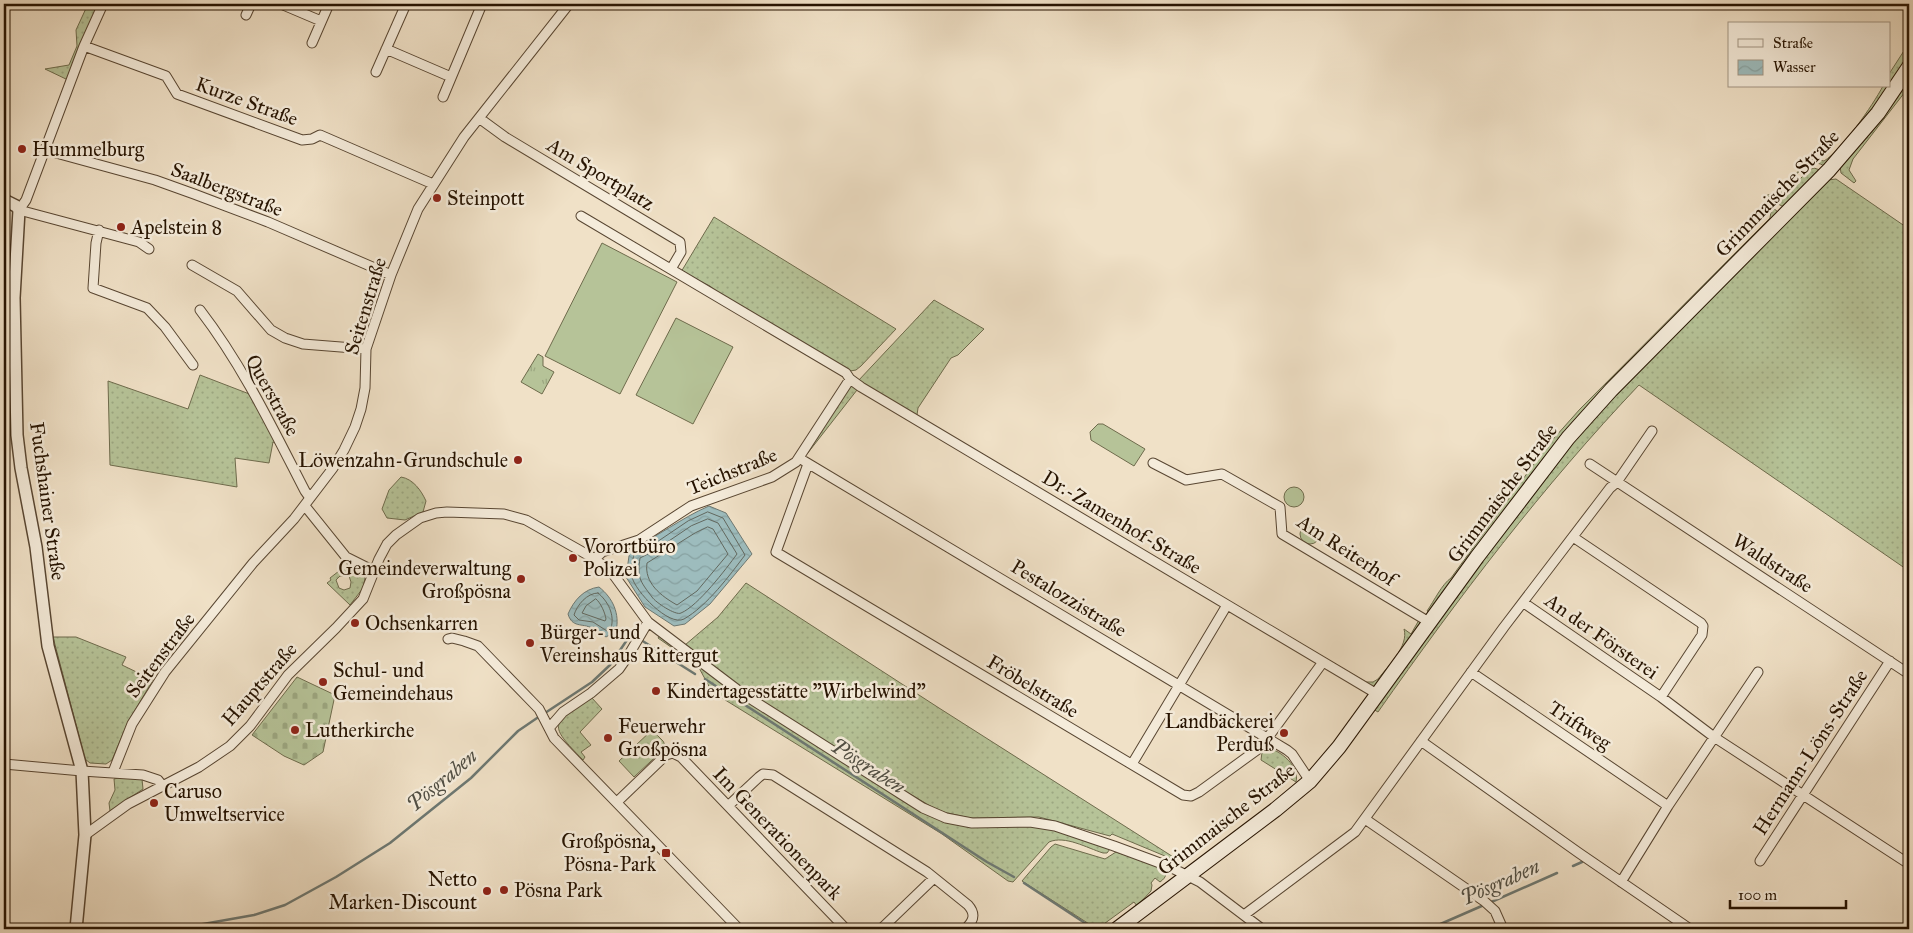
<svg xmlns="http://www.w3.org/2000/svg" width="1913" height="933" font-family="'IM FELL Great Primer',serif">
  <defs>
    <pattern id="grass-dots" width="8" height="8" patternUnits="userSpaceOnUse" patternTransform="scale(1.25)"><rect width="8" height="8" fill="#b6c398"/><path d="M2 2h.1M6 6h.1" fill="none" stroke="#9ca781" stroke-width="1.8" stroke-linecap="round"/></pattern>
    <pattern id="cemetery-stones" width="16" height="16" patternUnits="userSpaceOnUse" patternTransform="scale(1.25)"><rect width="16" height="16" fill="#b6c398"/><path d="M2 7V4a2 2 0 0 1 4 0v3zM10 15v-3a2 2 0 0 1 4 0v3z" fill="#9ca781"/></pattern>
    <pattern id="park-tufts" width="24" height="20" patternUnits="userSpaceOnUse" patternTransform="scale(1.25)"><rect width="24" height="20" fill="#b6c398"/><path d="M3 7l-1-3M5 7V3M7 7l1-3M15 17l-1-3M17 17v-4M19 17l1-3" fill="none" stroke="#9ca781"/></pattern>
    <pattern id="water-waves" width="16" height="10" patternUnits="userSpaceOnUse" patternTransform="scale(1.25)"><rect width="16" height="10" fill="#9dbcbd"/><path d="M0 5q4-4 8 0t8 0" fill="none" stroke="#87a1a1"/></pattern>
  </defs>
  <rect width="100%" height="100%" fill="#f0e1c7"/>
  <filter id="stains"><feTurbulence type="fractalNoise" baseFrequency=".004" numOctaves="4"/><feColorMatrix values="0 0 0 0 .2 0 0 0 0 .09 0 0 0 0 .02 0 0 0 .5 -.17"/></filter>
  <radialGradient id="worn" r=".72"><stop offset=".6" stop-color="#630" stop-opacity="0"/><stop offset="1" stop-color="#630" stop-opacity=".3"/></radialGradient>
  <!-- grass -->
  <path fill="url(#grass-dots)" stroke="#6e6b4c" d="M88,4h12l-32,76 -23,-11 24,-4 8,-19 -1,-16z
    M1909,43v15l-12,19 -32,45 -39,45c-29,-20 -36,39 -61,29l12,-4 32,-31 6,-2 9,2c18,-11 49,-56 59,-75h6v-12z
    M1909,77v7l-4,8 -52,67 -4,11 7,11 -2,2 -13,-10 -1,-7z
    M1814,168l6,2 -34,38 -10,-5 33,-33z
    M1836,179l73,50v342l-270,-186c-96,101 -181,213 -261,327l-5,-3 151,-208 77,-92 227,-229z
    M1766,202l12,10 -133,137 -215,264 -3,-2c7,-10 15,-27 24,-33l96,-132 33,-37 190,-191 1,-6z
    M714,217l182,112 -35,37 -5,4 -6,1 -132,-78 -8,-7 -29,-14z
    M934,300l50,29 -26,26 -7,3 -33,50 -1,7 2,3 447,264h7l5,-3c10,-13 31,-33 26,-50l7,5 8,-14 4,3 -46,64h-8l-511,-306z
    M200,375l52,20 25,49 -4,-2 -4,21 -34,-5 2,29 -127,-22 -2,-84 80,28z
    M851,385l6,3v2l-50,64h-1z
    M401,477c12,2 20,13 25,24l-3,11 -18,8 -18,-2 -5,-9 7,-19z
    M348,564l4,3 -5,9h-7l-4,4 3,8 5,2 6,-2 1,-6 -2,-6 5,-8 6,2 5,8 -2,10 -13,17 -23,-22 4,-3 -1,-2z
    M746,583l193,125 239,152 -1,1 -65,-27 -2,2 -71,-19 -69,1 -31,-7 -50,-29 -150,-94 -54,-43 33,-28z
    M660,635l71,56 203,126 107,9 69,22v1l-3,4h-4c-16,-5 -38,-18 -54,-11l-36,40 -5,-1 -66,-47 -220,-136 -11,-8 -13,-24 -40,-28z
    M53,637h23l50,20 -4,8 31,15 -25,42 -16,38 -6,4 -16,-1 -5,-4z
    M592,698l10,11 -22,23 11,13 -10,7 4,5 -2,3c-35,-36 -33,-36 9,-62z
    M1267,748c14,2 33,19 29,34l-35,-22 1,-8z
    M123,777l19,2 1,10 -33,22 -1,-8 6,-13 -1,-11z
    M1055,844l50,15 11,-7 46,15c6,5 5,10 -2,15l-5,-4 -4,5 1,2 -1,6 -14,15 -3,-4 -37,27 -75,-48 29,-34z"/>
  <!-- cemetery -->
  <path fill="url(#cemetery-stones)" stroke="#6e6b4c" d="M297,677l38,18 -12,57 -19,13 -20,-9 -32,-21z"/>
  <!-- park -->
  <path fill="url(#park-tufts)" stroke="#6e6b4c" d="M538,354l5,3v9l11,6 -12,22 -21,-12z
    M652,730l11,11 3,6 -32,30 -15,-16z"/>
  <!-- pitch -->
  <path fill="#b6c398" stroke="#6e6b4c" d="M602,243l75,39 -57,112 -75,-38z
    M676,318l57,29 -40,77 -57,-29z
    M1098,424h5l42,25 -11,17 -43,-26 -1,-8z
    M1284 497a10 10 0 1 1 20 0a10 10 0 1 1-20 0Z
    M1300 534a10 10 0 1 1 20 0a10 10 0 1 1-20 0Z"/>
  <!-- water -->
  <path fill="url(#water-waves)" stroke="#6d7872" d="M709,506l17,7 26,41 -42,50 -25,20 -11,2 -29,-19 -19,-30 4,-28c28,-12 51,-31 79,-43z
    M599,587c14,11 21,27 17,44l-10,6c-5,-3 -9,-7 -14,-9 -10,-5 -20,0 -24,-14 6,-14 16,-25 31,-27z"/>
  <g fill="none" stroke-linecap="round" stroke-linejoin="round">
    <!-- shore -->
    <path stroke="#62685f" stroke-width="1" d="M708,512l15,6 22,37c-15,20 -38,51 -61,64 -15,8 -49,-28 -52,-42 -2,-7 1,-17 2,-23l17,-8 37,-25z
      M708,519l10,4 19,31c-11,15 -39,52 -56,59 -5,3 -26,-11 -29,-16 -12,-16 -15,-19 -12,-39l14,-7 37,-25z
      M708,527l5,2 15,25 -31,37 -20,14c-16,-9 -33,-22 -30,-42l48,-30z
      M598,593c10,8 17,22 13,35l-4,3 -14,-9 -14,-2 -5,-5c3,-10 13,-22 24,-22z
      M596,599c5,4 9,14 10,20l-1,2 -23,-8 4,-7z"/>
    <!-- stream -->
    <path stroke="#6d7872" stroke-width="2.5" d="M641,640l54,34
      M705,679l282,183 27,15
      M545,713l47,-31 18,-17 21,-31 6,3
      M1573,866l9,-4
      M1024,883l70,46
      M1489,903l68,-30
      M175,929l79,-14 31,-10 51,-28 54,-34 81,-65 47,-47 22,-15
      M1429,929l55,-24"/>
    <!-- minor casing -->
    <g stroke="#584632" stroke-width="11">
      <path id="minor" d="M103,4l-19,42 -58,154 -7,10 120,32 10,7
        M281,4l40,17
        M246,15l5,-11
        M312,43l17,-39
        M84,46l82,30 11,18 125,46 10,-1 8,-4 113,49
        M386,49l65,28
        M376,72l30,-68
        M443,97l39,-93
        M479,118l26,19 175,105 1,10 -10,17
        M45,150l110,30 39,14 74,28 123,53
        M581,216l265,157 4,6 11,8 516,307
        M99,230l-3,13 -3,45 54,20 18,19 28,38
        M192,265l45,26 34,39 14,8 18,6 63,5
        M200,310c43,56 73,119 105,181l5,7
        M799,458l488,292 5,4 18,27
        M1153,463l33,17 36,-6 58,33 2,27 147,88
        M808,464l-32,88 407,243 8,1 8,-4 62,-45 62,-85
        M1590,464l319,210
        M305,506l41,51 28,14
        M1573,537l128,86 2,3 -1,9 -41,62
        M595,559l7,-7 37,-12 52,-34 81,-29 24,-15 54,-83
        M1524,603l137,94 53,40 195,127
        M448,639l4,-1 12,3 14,5 61,63 15,29 185,191
        M1471,672l197,134
        M550,727l13,-15 28,-19 28,-24 9,-13 20,-34
        M1421,741l158,112 111,76
        M4,764l78,7 61,4 15,5 4,5
        M1132,764l95,-159
        M113,772l19,-48 33,-52 88,-109 41,-44 39,-51 11,-18 11,-23 6,-18 4,-21 1,-39 25,-74 27,-66 46,-72 105,-133
        M617,802l49,-47 7,-2 8,4 165,172
        M728,806l31,-29 4,-3 10,1 154,97 41,33c8,9 6,16 -3,24
        M1365,819l119,82 11,10 8,18
        M85,835l43,-31 71,-37 31,-21 20,-20 38,-51 48,-47 27,-29 16,-40 8,-15 9,-9 24,-17 16,-5 11,-1 57,2 22,6 69,39 18,15 35,48 95,72 180,114 23,10 26,5 58,-1 25,4 59,20 54,20 32,16 62,47
        M1760,861l130,-200
        M1621,882l47,-76 90,-134
        M1244,915l111,-83 149,-205 90,-118 16,-21 7,-6 35,-51
        M881,929l53,-51"/>
    </g>
    <!-- tertiary casing -->
    <g stroke="#584632" stroke-width="14">
      <path id="tertiary" d="M4,200l12,6 3,4 -5,88 3,137 4,33 15,79 12,99 34,125 3,64 -9,94"/>
    </g>
    <!-- secondary casing -->
    <g stroke="#261301" stroke-width="16">
      <path id="secondary" d="M1117,929l158,-119 35,-29 29,-34 138,-190 91,-119 43,-48 218,-220 49,-57 31,-46"/>
    </g>
    <!-- minor -->
    <use href="#minor" stroke="#f5ecdb" stroke-width="9"/>
    <!-- tertiary -->
    <use href="#tertiary" stroke="#f5ecdb" stroke-width="11"/>
    <!-- secondary -->
    <use href="#secondary" stroke="#f5ecdb" stroke-width="14"/>
  </g>
  <!-- markers -->
  <g fill="#8f2418" stroke="#f5ecdb" stroke-width="2">
    <circle cx="22" cy="149" r="5"/>
    <circle cx="437" cy="198" r="5"/>
    <circle cx="121" cy="227" r="5"/>
    <circle cx="518" cy="460" r="5"/>
    <circle cx="573" cy="558" r="5"/>
    <circle cx="521" cy="579" r="5"/>
    <circle cx="355" cy="623" r="5"/>
    <circle cx="530" cy="643" r="5"/>
    <circle cx="323" cy="682" r="5"/>
    <circle cx="656" cy="691" r="5"/>
    <circle cx="295" cy="730" r="5"/>
    <circle cx="1284" cy="733" r="5"/>
    <circle cx="608" cy="738" r="5"/>
    <circle cx="154" cy="803" r="5"/>
    <rect x="661" y="848" width="10" height="10" rx="2.5"/>
    <circle cx="504" cy="890" r="5"/>
    <circle cx="487" cy="891" r="5"/>
  </g>
  <g text-anchor="middle" dominant-baseline="central" stroke-width="5" stroke-linejoin="round" paint-order="stroke">
    <!-- street labels -->
    <g font-size="20" fill="#261301" stroke="#f5ecdb">
      <text transform="translate(247 101) rotate(20)">Kurze Straße</text>
      <text transform="translate(601 174) rotate(31)">Am Sportplatz</text>
      <text transform="translate(227 189) rotate(21)">Saalbergstraße</text>
      <text transform="translate(1777 193) rotate(-46)">Grimmaische Straße</text>
      <text transform="translate(365 306) rotate(-73)">Seitenstraße</text>
      <text transform="translate(273 395) rotate(61)">Querstraße</text>
      <text transform="translate(732 471) rotate(-22)">Teichstraße</text>
      <text transform="translate(1502 493) rotate(-53)">Grimmaische Straße</text>
      <text transform="translate(48 501) rotate(82)">Fuchshainer Straße</text>
      <text transform="translate(1122 522) rotate(31)">Dr.-Zamenhof-Straße</text>
      <text transform="translate(1347 550) rotate(33)">Am Reiterhof</text>
      <text transform="translate(1773 563) rotate(33)">Waldstraße</text>
      <text transform="translate(1069 598) rotate(31)">Pestalozzistraße</text>
      <text transform="translate(1602 636) rotate(35)">An der Försterei</text>
      <text transform="translate(160 655) rotate(-53)">Seitenstraße</text>
      <text transform="translate(259 684) rotate(-49)">Hauptstraße</text>
      <text transform="translate(1033 686) rotate(31)">Fröbelstraße</text>
      <text transform="translate(1580 725) rotate(34)">Triftweg</text>
      <text transform="translate(1810 752) rotate(-57)">Hermann-Löns-Straße</text>
      <text transform="translate(1226 819) rotate(-38)">Grimmaische Straße</text>
      <text transform="translate(778 833) rotate(46)">Im Generationenpark</text>
    </g>
    <!-- poi labels -->
    <g font-size="20" fill="#261301" stroke="#f5ecdb" text-anchor="start">
      <text x="32" y="149">Hummelburg</text>
      <text x="447" y="198">Steinpott</text>
      <text x="131" y="227">Apelstein 8</text>
      <text x="508" y="460" text-anchor="end">Löwenzahn-Grundschule</text>
      <text x="583" y="546">Vorortbüro<tspan x="583" dy="23">Polizei</tspan></text>
      <text x="511" y="568" text-anchor="end">Gemeindeverwaltung<tspan x="511" dy="23">Großpösna</tspan></text>
      <text x="365" y="623">Ochsenkarren</text>
      <text x="540" y="632">Bürger- und<tspan x="540" dy="23">Vereinshaus Rittergut</tspan></text>
      <text x="333" y="670">Schul- und<tspan x="333" dy="23">Gemeindehaus</tspan></text>
      <text x="666" y="691">Kindertagesstätte "Wirbelwind"</text>
      <text x="1274" y="721" text-anchor="end">Landbäckerei<tspan x="1274" dy="23">Perduß</tspan></text>
      <text x="618" y="726">Feuerwehr<tspan x="618" dy="23">Großpösna</tspan></text>
      <text x="305" y="730">Lutherkirche</text>
      <text x="164" y="791">Caruso<tspan x="164" dy="23">Umweltservice</tspan></text>
      <text x="656" y="841" text-anchor="end">Großpösna,<tspan x="656" dy="23">Pösna-Park</tspan></text>
      <text x="477" y="879" text-anchor="end">Netto<tspan x="477" dy="23">Marken-Discount</tspan></text>
      <text x="514" y="890">Pösna Park</text>
    </g>
    <!-- water labels -->
    <g font-size="21" font-style="italic" fill="#504e43" stroke="#f5ecdb">
      <text transform="translate(868 766) rotate(33)">Pösgraben</text>
      <text transform="translate(442 780) rotate(-40)">Pösgraben</text>
      <text transform="translate(1500 882) rotate(-24)">Pösgraben</text>
    </g>
  </g>
  <!-- margin -->
  <rect width="1913" height="933" fill="none" stroke="#f0e1c7" stroke-width="20"/>
  <rect x="5" y="5" width="1903" height="923" fill="none" stroke="#261301" stroke-width="2.5"/>
  <rect x="10" y="10" width="1893" height="913" fill="none" stroke="#261301"/>
  <!-- legend -->
  <rect x="1728" y="22" width="162" height="65" fill="#f5ecdb" stroke="#a29584"/>
  <rect x="1738" y="39" width="25" height="8" fill="#f5ecdb" stroke="#a29584"/>
  <text x="1773" y="48" font-size="15" fill="#261301">Straße</text>
  <rect x="1738" y="60" width="25" height="15" fill="url(#water-waves)" stroke="#a29584"/>
  <text x="1773" y="72" font-size="15" fill="#261301">Wasser</text>
  <!-- scale -->
  <path d="M1730 900v8h116v-8" fill="none" stroke="#261301" stroke-width="2.5"/>
  <text x="1738" y="900" font-size="15" fill="#261301" stroke="#f5ecdb" stroke-width="4" paint-order="stroke">100 m</text>
  <rect width="100%" height="100%" filter="url(#stains)"/>
  <rect width="100%" height="100%" fill="url(#worn)"/>
</svg>
